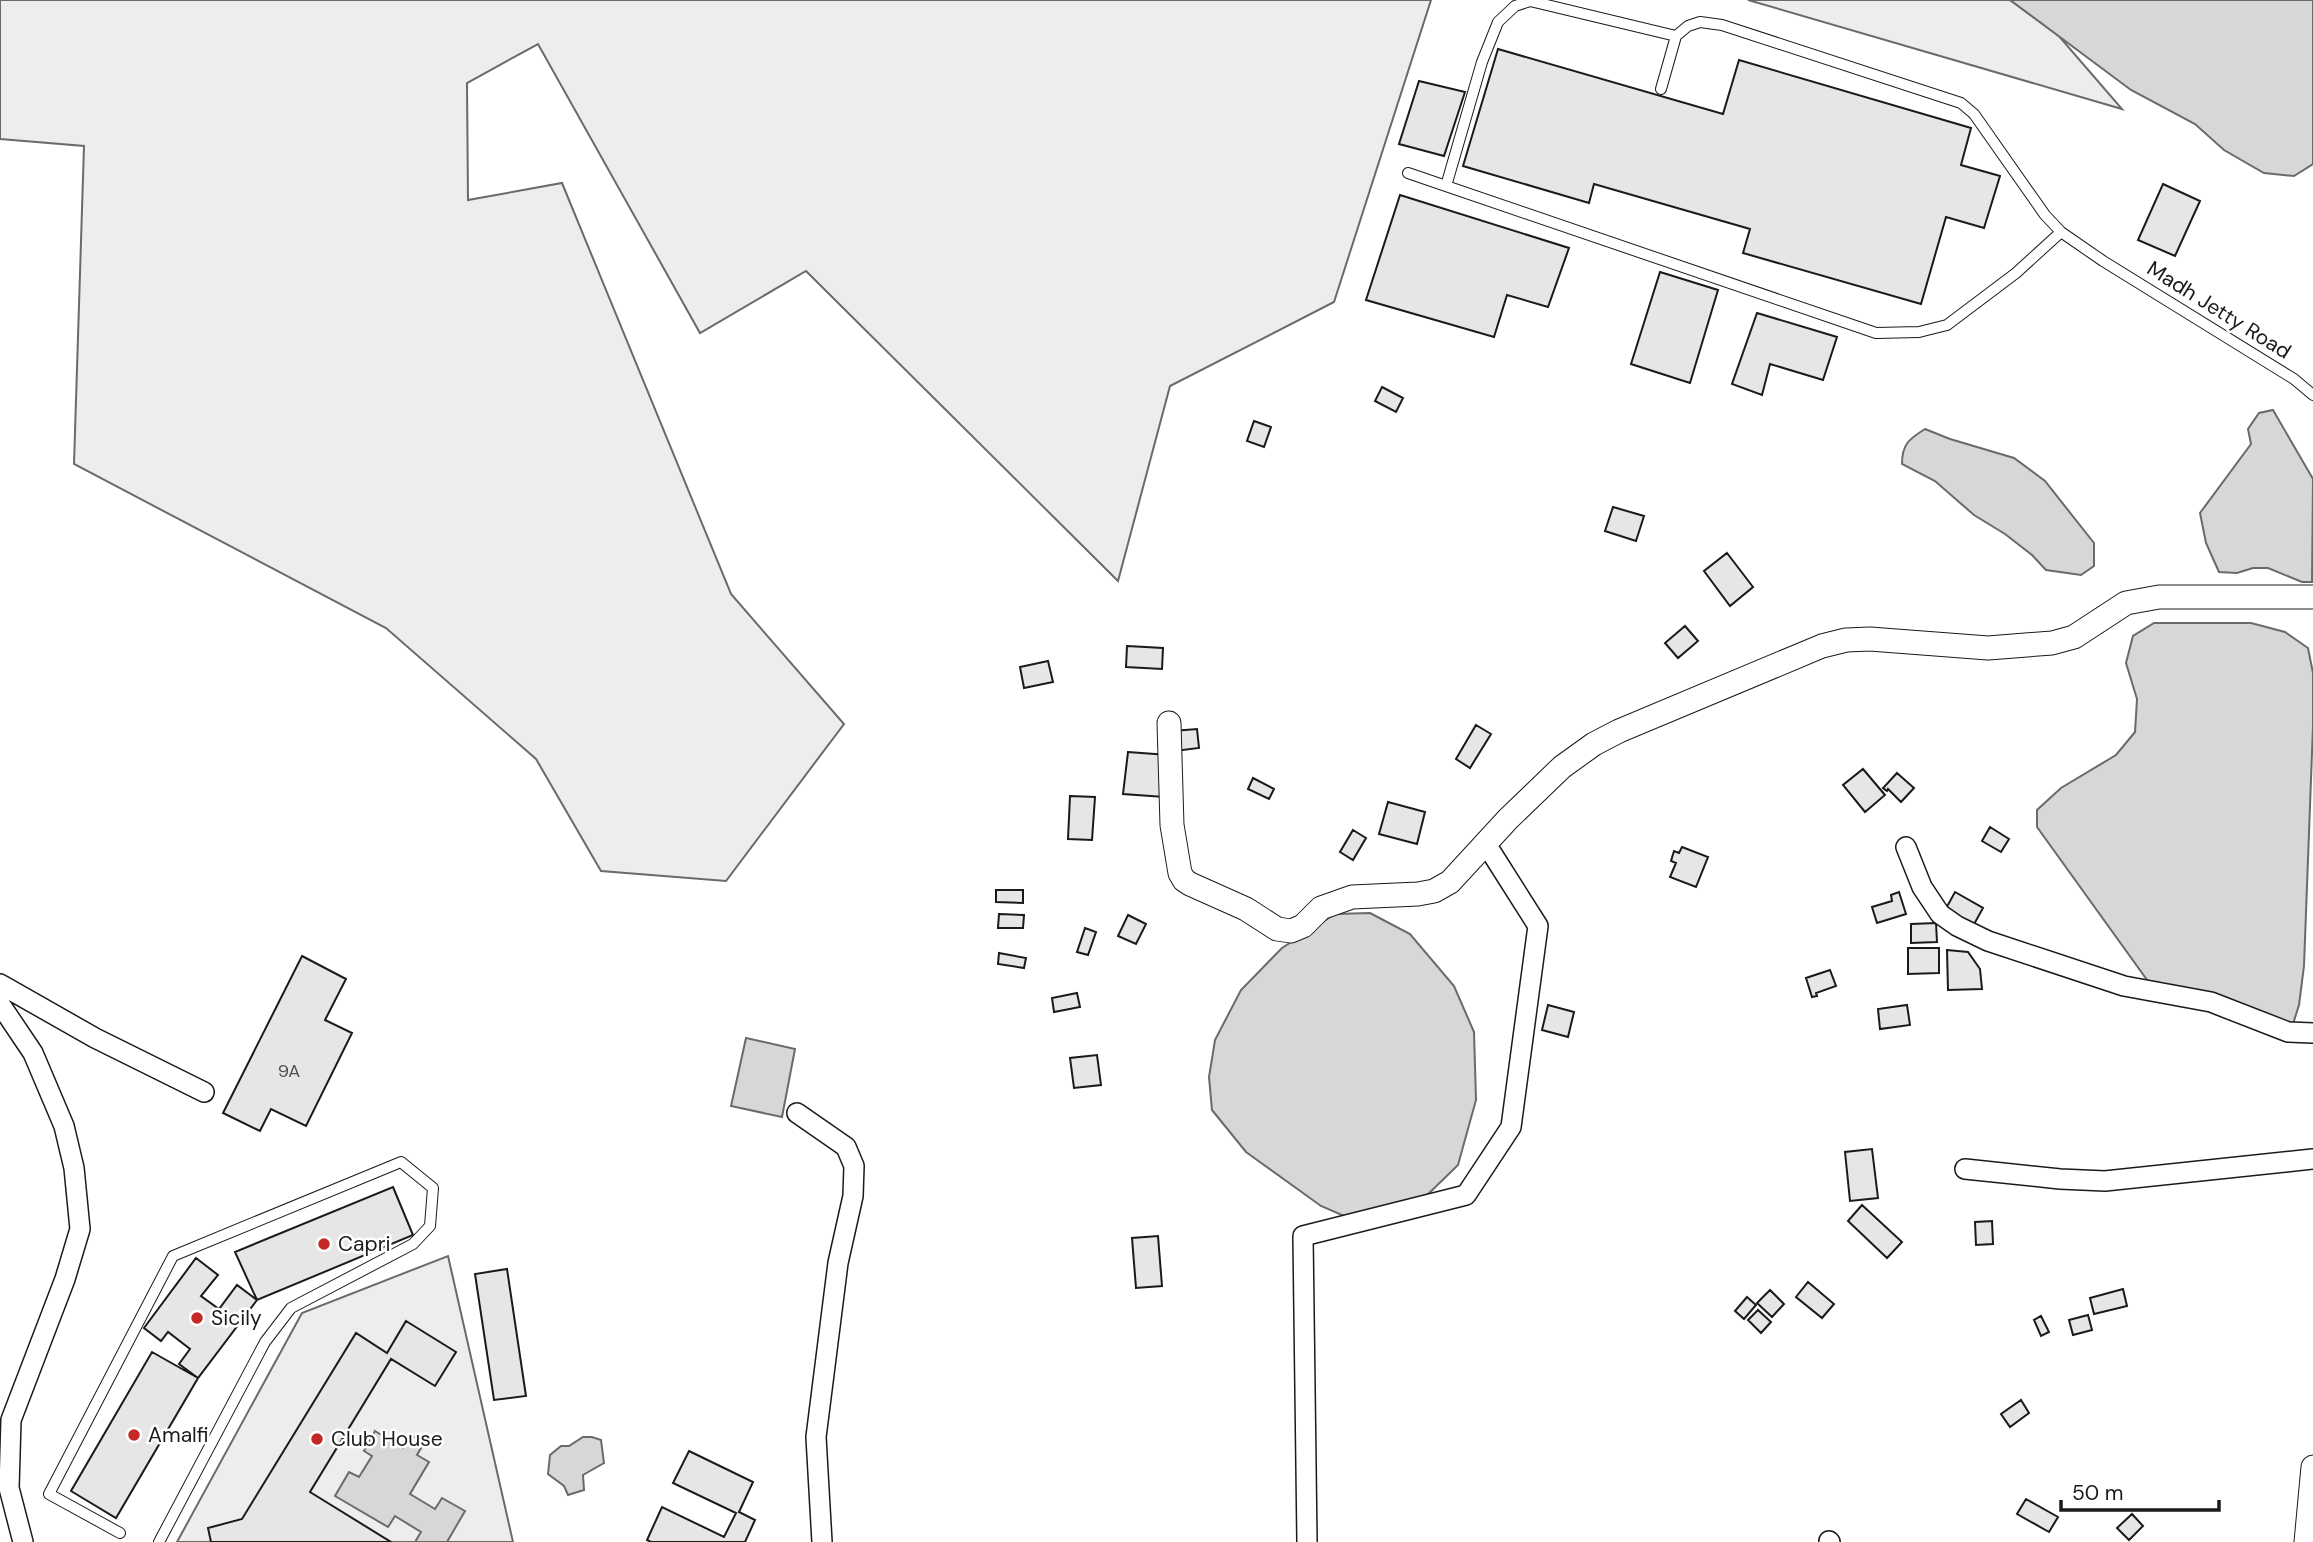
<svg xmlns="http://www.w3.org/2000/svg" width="2313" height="1542" font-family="'DM Sans',sans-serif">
  <rect width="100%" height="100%" fill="#fff"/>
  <!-- built -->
  <path fill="#ededed" stroke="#6a6a6a" stroke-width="2" d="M0,0h1431l-97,302 -164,84 -52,195 -312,-310 -106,62 -162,-289 -71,39 1,117 94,-17 169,411 113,130 -118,157 -125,-10 -65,-112 -150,-131 -312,-164 10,-318 -84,-7z
    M1748,0h262l48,35 64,74z
    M448,1256l65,286h-336l125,-229z"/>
  <!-- water -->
  <path fill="#d7d7d7" stroke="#6a6a6a" stroke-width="2" d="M2010,0h303v164l-19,12 -30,-3 -40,-23 -29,-26 -64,-34z
    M2273,410l40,69 -1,103h-10l-34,-14h-15l-16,5 -18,-1 -13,-29 -6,-30 51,-69 -3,-15 11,-16z
    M1925,429l25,10 64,19 31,23 49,62v23l-13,9 -35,-5 -14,-15 -27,-21 -31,-19 -39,-34 -33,-17c0,-20 7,-25 23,-35z
    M2154,623h97l34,9 23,16 5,25v53l-9,240 -5,39 -6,19 -83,-30 -60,-10 -113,-157v-17l24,-22 55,-33 19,-23 2,-33 -11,-36 7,-27z
    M1370,913l40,21 44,52 20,46 2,68 -18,65 -39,38 -68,16 -30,-13 -75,-54 -34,-42 -3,-33 6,-37 26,-50 41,-42 53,-34z
    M746,1038l49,11 -13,68 -51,-11z
    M375,1431l28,17 8,-13 13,8 -7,12 12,7 -19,32 25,15 7,-11 23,13 -18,31h-32l6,-10 -26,-16 -7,11 -53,-31 14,-24 10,5 13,-21 -8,-5z
    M583,1437h9l9,3 3,23 -21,12 1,15 -16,5 -4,-9 -16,-12 2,-19 11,-9h8z"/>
  <!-- building -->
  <path fill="#e6e6e6" stroke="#1a1a1a" stroke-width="2" d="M1498,49l225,65 16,-54 232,68 -10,37 39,11 -16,52 -38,-11 -25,87 -178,-51 7,-24 -156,-45 -5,19 -126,-37z
    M1419,81l46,11 -21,64 -45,-12z
    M2163,184l37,17 -25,55 -37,-16z
    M1400,195l169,53 -21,59 -41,-12 -13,42 -128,-37z
    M1660,272l58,18 -28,93 -59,-19z
    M1757,313l80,24 -14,43 -53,-16 -8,31 -30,-11z
    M1382,387l21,11 -7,14 -21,-11z
    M1254,421l17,6 -7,20 -17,-6z
    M1613,507l31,9 -8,25 -31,-10z
    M1727,553l26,34 -23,19 -26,-35z
    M1685,626l13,15 -20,17 -13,-15z
    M1127,646l36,2 -1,21 -36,-2z
    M1048,661l5,21 -29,6 -4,-21z
    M1476,725l15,9 -21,34 -14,-9z
    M1197,729l2,19 -24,3 -2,-20z
    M1128,752l40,3 -4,42 -41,-3z
    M1863,769l22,26 -20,17 -22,-27z
    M1897,773l17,15 -13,14 -13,-13 -1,2 -4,-3z
    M1253,778l21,11 -5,10 -21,-10z
    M1070,796l25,1 -3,43 -24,-1z
    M1388,802l37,10 -8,32 -38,-10z
    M1990,827l19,12 -8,13 -19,-11z
    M1353,830l13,8 -13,22 -13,-8z
    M1682,847l26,10 -12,30 -26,-10 6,-14 -5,-2 3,-10 5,2z
    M996,890h27v13l-27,-1z
    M1899,892l7,22 -29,9 -5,-16 20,-6 -1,-6z
    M1955,892l28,16 -11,20 -28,-16z
    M999,914l25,1 -1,13h-25z
    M1128,915l18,9 -10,20 -18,-8z
    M1936,923l1,19 -26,1v-19z
    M1085,928l11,4 -8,23 -11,-3z
    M1908,948h31v25l-31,1z
    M1947,950l21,2 12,17 2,20 -34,1z
    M999,953l27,5 -2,10 -26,-4z
    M302,956l44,23 -21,41 27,13 -46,93 -35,-17 -11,22 -37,-18z
    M1830,970l6,16 -20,7 1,3 -5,1 -6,-19z
    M1077,993l3,14 -26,5 -2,-14z
    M1548,1005l26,7 -6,25 -26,-7z
    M1907,1005l3,20 -30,4 -2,-20z
    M1097,1055l4,30 -27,3 -4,-30z
    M1872,1149l6,49 -28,3 -5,-49z
    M393,1187l20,48 -156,65 -22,-48z
    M1862,1205l40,37 -15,16 -39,-37z
    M1992,1221l1,23 -17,1 -1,-23z
    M1158,1236l4,50 -26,2 -4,-50z
    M196,1258l22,17 -17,21 18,13 18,-24 20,15 -59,78 -19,-14 11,-15 -22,-17 -7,9 -17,-13z
    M507,1269l19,127 -32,4 -19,-126z
    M1808,1282l26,22 -12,14 -26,-21z
    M2123,1289l4,17 -33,8 -4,-16z
    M1770,1290l14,14 -12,13 -15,-14z
    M1747,1297l9,8 -12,14 -9,-8z
    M1758,1310l13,12 -10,11 -13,-13z
    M2088,1315l4,15 -19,5 -4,-15z
    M2041,1316l8,16 -8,4 -7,-16z
    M406,1321l50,31 -21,34 -44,-27 -81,133 81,50h-180l-3,-14 34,-9 114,-186 31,20z
    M152,1352l46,26 -82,140 -45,-27z
    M2021,1400l8,13 -19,14 -9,-13z
    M689,1451l64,31 -14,30 16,8 -10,22h-94l-4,-2 15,-33 62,30 12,-24 -63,-30z
    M2026,1499l32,18 -9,15 -32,-18z
    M2132,1514l11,12 -14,14 -12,-12z"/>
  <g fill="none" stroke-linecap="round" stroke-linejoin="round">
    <!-- service casing -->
    <g stroke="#1a1a1a" stroke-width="12">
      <path id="service" d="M1661,89l15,-53 12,-10 12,-4 22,3 239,78 13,11 71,101 16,17 42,29 191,118 19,16
        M1408,173l468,160 43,-1 28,-7 69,-52 45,-41
        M1446,186l36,-124 16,-40 17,-16 15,-5 146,35
        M120,1533l-71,-39 124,-238 228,-94 32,26 -3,38 -17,18 -122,64 -26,34 -106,200"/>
    </g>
    <!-- minor casing -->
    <g stroke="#1a1a1a" stroke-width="22">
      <path id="minor" d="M1906,847l16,40 18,27 17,12 31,15 136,45 87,16 77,30 25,1
        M0,984l95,54 109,54
        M0,1004l33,49 31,73 10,42 6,61 -15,50 -54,141 -2,68 14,54
        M797,1113l49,34 8,19 -1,30 -15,67 -22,174 6,105
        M1965,1169l95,10 45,2 208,-22
        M1829,1541l1,1
        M1307,1542l-4,-306 163,-41 45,-68 27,-201 -52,-82"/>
    </g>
    <!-- tertiary casing -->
    <g stroke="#1a1a1a" stroke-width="25">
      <path id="tertiary" d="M1169,723l3,102 8,48 4,7 6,4 56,25 31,20 14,2 12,-5 18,-18 31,-11 66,-3 16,-3 16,-9 58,-63 54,-52 32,-23 25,-13 203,-85 24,-6 24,-1 118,9 64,-5 22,-6 52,-34 33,-6h154
        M2306,1542l7,-75"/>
    </g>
    <!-- service -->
    <use href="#service" stroke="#fff" stroke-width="10"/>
    <!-- minor -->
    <use href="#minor" stroke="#fff" stroke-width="19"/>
    <!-- tertiary -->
    <use href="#tertiary" stroke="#fff" stroke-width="23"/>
  </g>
  <!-- markers -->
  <g fill="#c62828" stroke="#fff" stroke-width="2.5">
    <circle cx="324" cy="1244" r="7"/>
    <circle cx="197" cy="1318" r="7"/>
    <circle cx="134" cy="1435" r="7"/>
    <circle cx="317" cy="1439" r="7"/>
  </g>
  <g text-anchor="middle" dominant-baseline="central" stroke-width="5" stroke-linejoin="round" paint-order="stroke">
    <!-- number labels -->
    <g font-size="18" fill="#4d4d4d">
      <text x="289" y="1071">9A</text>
    </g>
    <!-- street labels -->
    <g font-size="21" fill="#1a1a1a" stroke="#fff">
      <text transform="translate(2219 310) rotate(32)">Madh Jetty Road</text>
    </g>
    <!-- poi labels -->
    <g font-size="21" fill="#1a1a1a" stroke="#fff" text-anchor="start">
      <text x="338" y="1244">Capri</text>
      <text x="211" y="1318">Sicily</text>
      <text x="148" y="1435">Amalfi</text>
      <text x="331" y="1439">Club House</text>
    </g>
  </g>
  <!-- scale -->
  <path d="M2061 1500v10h158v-10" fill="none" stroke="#1a1a1a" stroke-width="3.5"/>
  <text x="2072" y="1500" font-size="21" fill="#1a1a1a" stroke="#ffffff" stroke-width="5" paint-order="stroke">50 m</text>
</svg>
